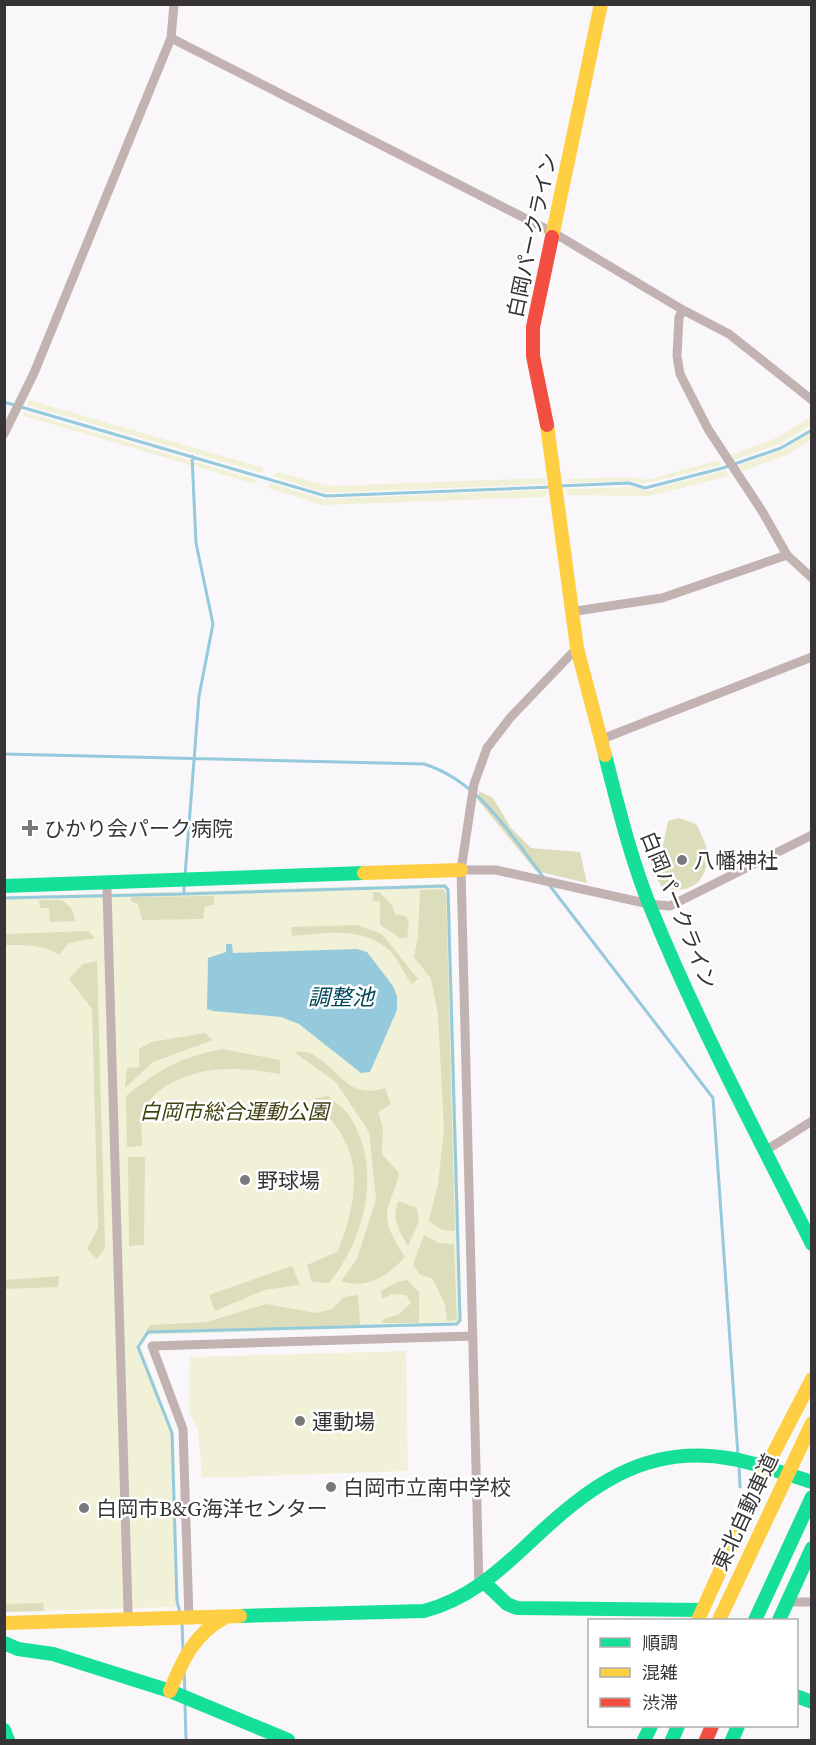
<svg xmlns="http://www.w3.org/2000/svg" width="816" height="1745" font-family="'Source Serif 4','Noto Sans JP',serif">
  <rect width="100%" height="100%" fill="#faf7fa"/>
  <!-- green -->
  <path fill="#f1f1d8" d="M29,400l235,68 -2,5 -235,-68z
    M24,412l234,68 -3,4 -231,-68z
    M811,417v8l-30,19 -47,16 -3,-5 45,-17z
    M811,432v8l-22,14 -46,17 -5,-5 45,-16z
    M719,460l3,5 -79,19 -11,-3 -67,2v-4l67,-2 14,3z
    M726,470l3,6 -79,20 -83,-1 -2,-6 69,-2 12,4z
    M278,472l51,14 217,-8v6l-220,9 -54,-17z
    M269,483l56,16 222,-9v7l-225,8 -54,-17z
    M446,884l4,4 12,433 -5,4 -309,10 -7,12 33,86 4,170 -2,4 -171,5v-716z
    M406,1351l2,120 -206,7 -4,-48 -9,-18 1,-55z"/>
  <!-- forest -->
  <path fill="#dcddbb" d="M479,791l14,7 18,30 20,20 49,4 7,31 -51,-12 -58,-71z
    M679,818l17,6c4,8 10,18 11,27 2,30 -16,45 -45,36l-6,-9 12,-57z
    M443,889l3,4 9,338 -13,-1 -13,-9 9,-37 6,-54 -6,-115 -7,-36 -17,-22 4,-21 2,-46z
    M373,892h6l13,13 3,9 11,2 3,6 -2,16h-7l-20,-13v-24h-7z
    M214,896v9l-9,1 -2,13 -61,1 -4,-16 -7,-3v-4z
    M39,900h23l10,9 3,12 -25,1 -1,-14h-9z
    M357,925l25,9 36,45 -6,5c-9,-11 -16,-31 -28,-38 -27,-19 -61,-13 -92,-10l-1,-9z
    M88,931l7,7 -26,5 -10,12c-16,-11 -36,-10 -54,-10v-11z
    M97,961l8,287 -8,11 -10,-10 11,-21 -6,-219 -23,-30 14,-15z
    M205,1033l8,7 -60,22 -28,26 2,-20 12,-1v-18l12,-7z
    M222,1049l58,11v14c-41,-7 -81,-10 -117,14 -9,5 -16,16 -22,24l1,34 -15,1 -1,-51c34,-27 52,-38 96,-47z
    M294,1052c5,0 13,-1 18,2 29,16 36,46 73,34l6,16 -13,8 5,16 -1,26 17,19c-2,14 -11,28 -12,40 -1,16 10,31 18,44 -16,18 -38,33 -64,24l16,-22 19,-60 -7,-67 -33,-50z
    M328,1096c7,6 16,12 21,19 34,52 17,122 -20,168l-17,-1 -5,-17 30,-13c12,-25 22,-66 14,-95 -5,-21 -23,-41 -36,-59z
    M128,1157h17l-1,88 -15,1z
    M398,1201l19,7 2,13 -11,25c-10,-16 -16,-27 -10,-45z
    M424,1235l15,8 15,1 3,76 -10,1 -2,-16 -12,-26 -14,-5 -6,-10z
    M292,1266l8,19 -36,5 -49,21 -6,-16z
    M59,1276l-1,11 -53,2v-9z
    M407,1280l12,12v31h-37l1,-4 15,-4 13,-12 -5,-8 -14,-1 -10,5 -1,-8 16,-9z
    M358,1295l2,30 -214,6 4,-6 57,-3 59,-18 50,9 16,-4 12,-12z
    M43,1603l1,8 -39,1v-8z"/>
  <!-- water -->
  <path fill="#95c9dc" d="M226,944h6l1,9 124,-4 10,3 26,34 4,10v14l-27,62 -9,1 -62,-49 -18,-7 -68,-6 -6,-2 1,-51 18,-6z"/>
  <g fill="none" stroke-linecap="round" stroke-linejoin="round">
    <!-- stream -->
    <path stroke="#95c9dc" stroke-width="3" d="M4,402l322,94 225,-9
      M558,486l71,-3 16,5 78,-20 58,-20 31,-18
      M4,754l420,10c55,17 87,71 120,114
      M185,876l14,-180 14,-72 -17,-81 -4,-87
      M550,886l163,212 25,357
      M4,898l180,-4
      M739,1465l1,22
      M180,1613l-3,-12 -5,-168 -34,-86 10,-15 309,-8 3,-4 -12,-430 -3,-4 -261,8v-9
      M182,1622l1,27
      M184,1670l1,24
      M185,1703l1,37"/>
    <!-- street -->
    <path stroke="#c3b2b2" stroke-width="9" d="M171,38l383,195 129,77 46,24 83,66
      M683,310l-4,7 -2,39 3,18 28,55 54,82 25,44 25,23
      M4,434l30,-61 137,-335 3,-34
      M570,612l92,-14 125,-43
      M602,739l210,-82
      M461,870h35l153,34 21,2 142,-71
      M107,890l21,721
      M765,1151l47,-30
      M479,1587l-18,-717 13,-86 13,-36 23,-30 67,-70
      M786,1602h26
      M189,1618l-6,-189 -31,-83 321,-10"/>
    <!-- fast -->
    <path stroke="#16e098" stroke-width="14" d="M605,755c14,55 27,109 49,161 46,112 104,220 158,328
      M4,886l360,-13
      M485,1583l22,21 10,4 185,2
      M240,1616l184,-5c42,-11 72,-37 103,-66 60,-57 117,-103 206,-86 27,5 53,15 79,23
      M755,1620l57,-123
      M779,1620l33,-72
      M4,1643l14,6 35,5 117,37 118,49
      M796,1696l16,6
      M4,1730l4,10
      M644,1740l7,-14
      M672,1740l6,-14
      M732,1740l6,-14"/>
    <!-- slow -->
    <path stroke="#ffcf43" stroke-width="14" d="M552,237l49,-233
      M547,425l30,223 28,107
      M364,873l97,-3
      M698,1620l72,-160 42,-81
      M719,1620l93,-197
      M4,1623l236,-7
      M170,1691c12,-30 24,-57 54,-73"/>
    <!-- jam -->
    <path stroke="#f24e42" stroke-width="14" d="M547,425l-14,-69v-29l19,-90
      M706,1740l6,-14"/>
  </g>
  <!-- markers -->
  <g fill="#7b787b" stroke="#fff" stroke-width="2">
    <path d="M27 819h6v6h6v6h-6v6h-6v-6h-6v-6h6z"/>
    <circle cx="682" cy="860" r="6"/>
    <circle cx="245" cy="1180" r="6"/>
    <circle cx="300" cy="1421" r="6"/>
    <circle cx="331" cy="1487" r="6"/>
    <circle cx="84" cy="1508" r="6"/>
  </g>
  <g text-anchor="middle" dominant-baseline="central" stroke-width="5" stroke-linejoin="round" paint-order="stroke">
    <!-- street labels -->
    <g font-size="21" fill="#363436" stroke="#fff">
      <text transform="translate(532 235) rotate(-78)">白岡パークライン</text>
      <text transform="translate(679 910) rotate(68)">白岡パークライン</text>
      <text transform="translate(745 1512) rotate(-65)">東北自動車道</text>
    </g>
    <!-- poi labels -->
    <g font-size="21" fill="#363436" stroke="#fff" text-anchor="start">
      <text x="44" y="828">ひかり会パーク病院</text>
      <text x="694" y="860">八幡神社</text>
      <text x="257" y="1180">野球場</text>
      <text x="312" y="1421">運動場</text>
      <text x="343" y="1487">白岡市立南中学校</text>
      <text x="96" y="1508">白岡市B&amp;G海洋センター</text>
    </g>
    <!-- park labels -->
    <g font-size="21" font-style="italic" fill="#3f4110" stroke="#fff">
      <text x="234" y="1111">白岡市総合運動公園</text>
    </g>
    <!-- water labels -->
    <g font-size="22" font-style="italic" fill="#014759" stroke="#fff">
      <text x="341" y="997">調整池</text>
    </g>
  </g>
  <!-- border -->
  <rect width="816" height="1745" fill="none" stroke="#363436" stroke-width="12"/>
  <!-- legend -->
  <rect x="588" y="1619" width="210" height="108" fill="#ffffff" stroke="#afaeaf" stroke-width="1.5"/>
  <rect x="600" y="1638" width="30" height="9" fill="#16e098" stroke="#afaeaf" stroke-width="1.5"/>
  <text x="642" y="1649" font-size="18" fill="#363436">順調</text>
  <rect x="600" y="1668" width="30" height="9" fill="#ffcf43" stroke="#afaeaf" stroke-width="1.5"/>
  <text x="642" y="1679" font-size="18" fill="#363436">混雑</text>
  <rect x="600" y="1698" width="30" height="9" fill="#f24e42" stroke="#afaeaf" stroke-width="1.5"/>
  <text x="642" y="1709" font-size="18" fill="#363436">渋滞</text>
</svg>
